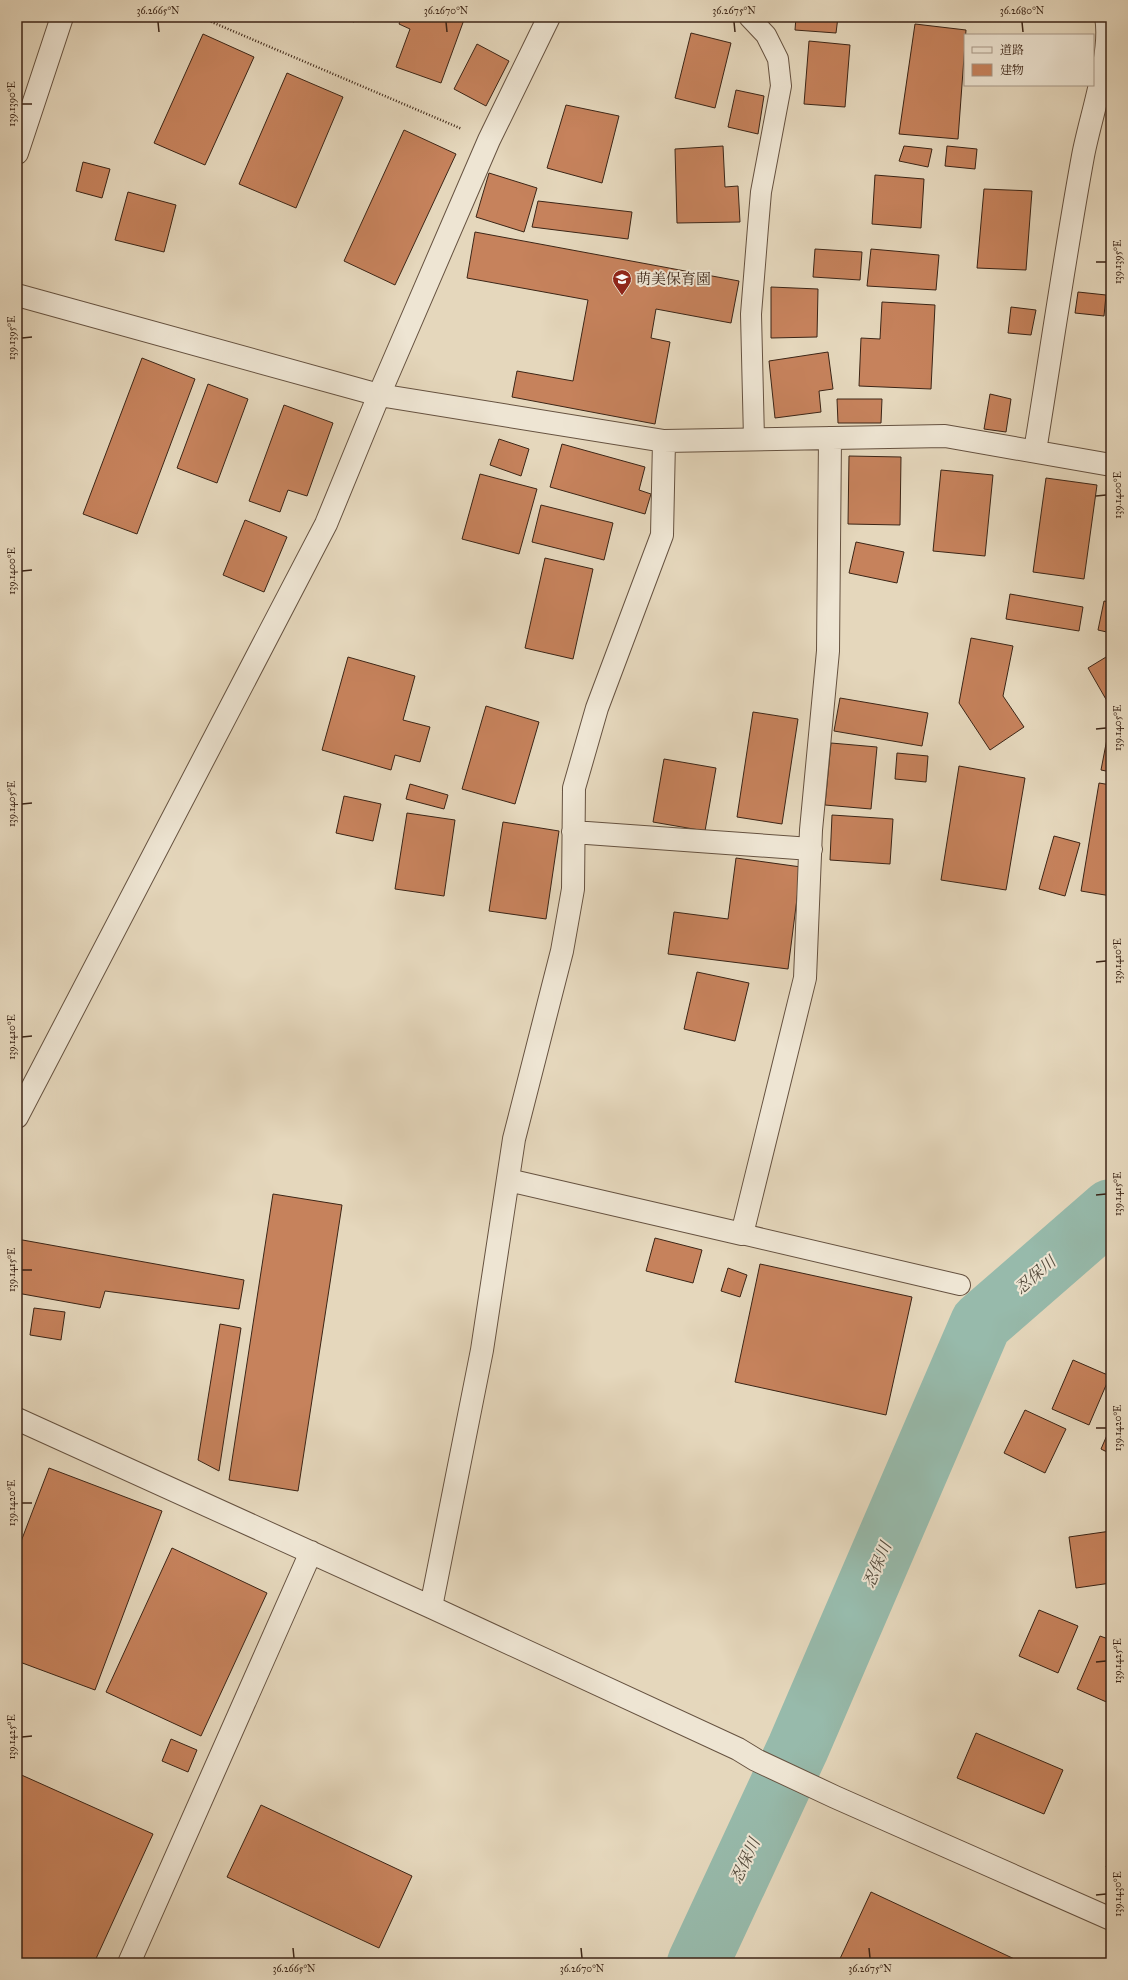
<svg xmlns="http://www.w3.org/2000/svg" width="1128" height="1980" font-family="'IM FELL Great Primer','Noto Serif JP',serif">
  <rect width="100%" height="100%" fill="#e5d7bc"/>
  <filter id="stains"><feTurbulence type="fractalNoise" baseFrequency=".005" numOctaves="4"/><feColorMatrix values="0 0 0 0 .2 0 0 0 0 .09 0 0 0 0 .02 0 0 0 .5 -.17"/></filter>
  <radialGradient id="worn" r=".72"><stop offset=".6" stop-color="#630" stop-opacity="0"/><stop offset="1" stop-color="#630" stop-opacity=".3"/></radialGradient>
  <g fill="none" stroke-linecap="round" stroke-linejoin="round">
    <!-- river -->
    <path stroke="#97baab" stroke-width="62" d="M698,1963l100,-215 183,-425 130,-113"/>
  </g>
  <!-- building -->
  <path fill="#c6825c" stroke="#3c2516" d="M341,17h15l-2,5z
    M402,17h63l-24,66 -45,-16 14,-38 -11,-5z
    M796,17h42l-2,16 -41,-3z
    M915,24l51,6 -8,109 -59,-5z
    M691,33l40,10 -16,65 -40,-10z
    M203,34l51,23 -49,108 -51,-22z
    M809,41l41,4 -5,62 -41,-3z
    M477,44l32,17 -23,45 -32,-17z
    M287,73l56,24 -47,111 -57,-24z
    M736,90l28,6 -6,38 -30,-7z
    M566,105l53,11 -17,67 -55,-15z
    M404,130l52,24 -61,131 -51,-24z
    M723,146l2,41 13,-1 2,36 -63,1 -2,-74z
    M904,146l28,3 -4,18 -29,-6z
    M947,146l30,3 -2,20 -30,-3z
    M83,162l27,7 -8,29 -26,-7z
    M489,173l48,15 -13,44 -48,-15z
    M875,175l49,4 -3,49 -49,-4z
    M984,189l48,2 -6,79 -49,-2z
    M128,192l48,13 -12,47 -49,-12z
    M538,201l94,11 -4,27 -96,-12z
    M475,232l264,49 -8,42 -75,-14 -5,29 19,4 -15,82 -143,-27 5,-26 56,10 15,-81 -121,-22z
    M815,249l47,3 -2,28 -47,-3z
    M871,249l68,6 -3,35 -69,-4z
    M771,287l47,2 -1,48 -46,1z
    M1078,292l28,3 -2,21 -29,-3z
    M882,302l53,3 -4,84 -72,-3 2,-48 19,1z
    M1011,307l25,3 -5,25 -23,-2z
    M828,352l5,37 -14,2 2,21 -46,6 -6,-57z
    M142,358l53,21 -58,155 -54,-20z
    M208,384l40,15 -31,84 -40,-15z
    M990,394l21,5 -5,33 -22,-3z
    M837,399h45l-1,24h-43z
    M284,405l49,18 -26,73 -19,-6 -8,22 -31,-11z
    M499,439l30,10 -8,27 -31,-11z
    M562,444l83,23 -6,23 12,4 -6,20 -95,-27z
    M849,456l52,1 -1,68 -52,-1z
    M941,470l52,5 -8,81 -52,-5z
    M480,474l57,15 -18,65 -57,-15z
    M1046,478l51,7 -13,94 -51,-7z
    M541,505l72,18 -9,37 -72,-18z
    M245,520l42,17 -23,55 -41,-17z
    M856,542l48,10 -7,31 -48,-10z
    M545,558l48,11 -20,90 -48,-11z
    M1010,594l73,13 -4,24 -73,-12z
    M1104,601l7,2v30l-13,-3z
    M971,638l42,8 -10,50 21,31 -34,23 -31,-47z
    M1111,654v54l-23,-40z
    M348,657l67,19 -12,44 27,7 -10,35 -25,-7 -4,15 -69,-20z
    M840,698l88,15 -6,33 -88,-15z
    M486,706l53,16 -24,82 -53,-15z
    M753,712l45,7 -16,105 -45,-7z
    M1111,718v54l-10,-2z
    M831,743l46,4 -6,62 -46,-4z
    M897,753l31,3 -2,26 -31,-3z
    M664,759l52,9 -11,63 -52,-9z
    M959,766l66,12 -19,112 -65,-10z
    M1099,783l12,2v111l-30,-5z
    M410,784l38,11 -4,14 -38,-10z
    M344,796l37,8 -8,37 -37,-8z
    M407,813l48,7 -11,76 -49,-7z
    M832,815l61,4 -3,45 -60,-4z
    M503,822l56,9 -13,88 -57,-8z
    M1054,836l26,7 -15,53 -26,-7z
    M736,858l65,9 -13,102 -120,-15 6,-42 54,7z
    M697,972l52,11 -14,58 -51,-12z
    M273,1194l69,11 -44,286 -69,-11z
    M655,1238l47,12 -9,33 -47,-12z
    M17,1239l227,41 -5,29 -134,-18 -5,17 -83,-15z
    M760,1264l152,33 -26,118 -151,-33z
    M728,1268l19,7 -7,22 -19,-6z
    M34,1308l31,4 -4,28 -31,-5z
    M220,1324l21,4 -22,143 -21,-11z
    M1073,1360l37,16 -21,49 -37,-16z
    M1025,1410l41,19 -21,44 -41,-20z
    M1111,1426v28l-10,-5z
    M49,1468l113,43 -67,179 -78,-29v-109z
    M1111,1531v52l-35,5 -7,-51z
    M172,1548l95,45 -66,143 -95,-44z
    M1039,1610l39,16 -20,47 -39,-17z
    M1100,1636l11,4v64l-34,-15z
    M976,1733l87,37 -19,44 -87,-36z
    M171,1739l26,11 -9,22 -26,-11z
    M17,1773l136,61 -59,129h-77z
    M261,1805l151,71 -33,72 -152,-71z
    M1111,1856v13l-5,-2z
    M871,1892l152,71h-185z"/>
  <g fill="none" stroke-linecap="round" stroke-linejoin="round">
    <!-- lane casing -->
    <g stroke="#665240" stroke-width="22">
      <path id="lane" d="M749,17l17,18 12,24 3,27 -20,106 -3,35 -7,87 3,125
        M742,1234l218,51"/>
    </g>
    <!-- street casing -->
    <g stroke="#665240" stroke-width="24">
      <path id="street" d="M17,153l45,-136
        M17,295l362,100 285,46 281,-5 166,29
        M1035,451c16,-98 30,-197 48,-295 7,-38 30,-103 23,-139
        M573,832l238,17
        M17,1117l309,-593 53,-129 110,-255 60,-123
        M508,1180l234,54 63,-256 6,-148 17,-179 2,-213
        M17,1419l414,188 307,142 18,11 79,37 276,122
        M431,1607l51,-257 32,-211 48,-188 11,-62 1,-101 23,-80 65,-173 2,-94
        M129,1963l182,-411"/>
    </g>
    <!-- path -->
    <path stroke="#3c2516" stroke-width="2.5" stroke-dasharray="1 2" stroke-linecap="butt" d="M200,17l262,112"/>
    <!-- lane -->
    <use href="#lane" stroke="#eee5d3" stroke-width="20"/>
    <!-- street -->
    <use href="#street" stroke="#eee5d3" stroke-width="22"/>
  </g>
  <!-- ticks -->
  <path fill="none" stroke="#3c2516" stroke-width="1.5" d="M158,22l1,10M446,22l1,10M734,22l1,10M1022,22l1,10M22,104h10M1096,262h10M22,338l10,-1M1096,496l10,-1M22,571l10,-1M1096,729l10,-1M22,804l10,-1M1096,962l10,-1M22,1037l10,-1M1096,1195l10,-1M22,1270h10M1096,1428h10M22,1503h10M1096,1662l10,-1M22,1737l10,-1M1096,1895l10,-1M293,1948l1,10M581,1948l1,10M869,1948l1,10"/>
  <!-- icons -->
  <defs>
    <g id="school-pin" transform="scale(1)"><path d="M0 17L-7.5 6A9.5 9.5 0 1 1 7.5 6Z" fill="#8f2418" stroke="#eee5d3"/><path d="M0-5L7-2L0 1L-7-2ZM-4 1L0 2.5L4 1V4Q0 6-4 4Z" fill="#fff"/></g>
  </defs>
  <g fill-rule="evenodd">
    <use href="#school-pin" x="622" y="279"/>
  </g>
  <g text-anchor="middle" dominant-baseline="central" stroke-width="4" stroke-linejoin="round" paint-order="stroke">
    <!-- poi labels -->
    <g font-size="15" fill="#3c2516" stroke="#eee5d3" text-anchor="start">
      <text x="636" y="279">萌美保育園</text>
    </g>
    <!-- water labels -->
    <g font-size="16" font-style="italic" fill="#534a3b" stroke="#eee5d3">
      <text transform="translate(1035 1275) rotate(-41)">忍保川</text>
      <text transform="translate(877 1565) rotate(-67)">忍保川</text>
      <text transform="translate(745 1861) rotate(-65)">忍保川</text>
    </g>
  </g>
  <!-- margin -->
  <rect width="1128" height="1980" fill="none" stroke="#e5d7bc" stroke-width="44"/>
  <!-- legend -->
  <rect x="964" y="34" width="130" height="52" fill="#eee5d3" stroke="#a79887"/>
  <rect x="972" y="47" width="20" height="6" fill="#eee5d3" stroke="#a79887"/>
  <text x="1000" y="54" font-size="12" fill="#3c2516">道路</text>
  <rect x="972" y="64" width="20" height="12" fill="#c6825c" stroke="#a79887"/>
  <text x="1000" y="74" font-size="12" fill="#3c2516">建物</text>
  <rect x="22" y="22" width="1084" height="1936" fill="none" stroke="#3c2516" stroke-width="1.5"/>
  <g font-size="10" text-anchor="middle" fill="#3c2516">
    <text x="158" y="14">36.2665°N</text>
    <text x="446" y="14">36.2670°N</text>
    <text x="734" y="14">36.2675°N</text>
    <text x="1022" y="14">36.2680°N</text>
    <text transform="translate(11 104) rotate(-90)" y="4">139.1390°E</text>
    <text transform="translate(1117 262) rotate(-90)" y="4">139.1395°E</text>
    <text transform="translate(11 338) rotate(-90)" y="4">139.1395°E</text>
    <text transform="translate(1117 495) rotate(-90)" y="4">139.1400°E</text>
    <text transform="translate(11 571) rotate(-90)" y="4">139.1400°E</text>
    <text transform="translate(1117 728) rotate(-90)" y="4">139.1405°E</text>
    <text transform="translate(11 804) rotate(-90)" y="4">139.1405°E</text>
    <text transform="translate(1117 961) rotate(-90)" y="4">139.1410°E</text>
    <text transform="translate(11 1037) rotate(-90)" y="4">139.1410°E</text>
    <text transform="translate(1117 1194) rotate(-90)" y="4">139.1415°E</text>
    <text transform="translate(11 1270) rotate(-90)" y="4">139.1415°E</text>
    <text transform="translate(1117 1428) rotate(-90)" y="4">139.1420°E</text>
    <text transform="translate(11 1503) rotate(-90)" y="4">139.1420°E</text>
    <text transform="translate(1117 1661) rotate(-90)" y="4">139.1425°E</text>
    <text transform="translate(11 1737) rotate(-90)" y="4">139.1425°E</text>
    <text transform="translate(1117 1894) rotate(-90)" y="4">139.1430°E</text>
    <text x="294" y="1972">36.2665°N</text>
    <text x="582" y="1972">36.2670°N</text>
    <text x="870" y="1972">36.2675°N</text>
  </g>
  <rect width="100%" height="100%" filter="url(#stains)"/>
  <rect width="100%" height="100%" fill="url(#worn)"/>
</svg>
